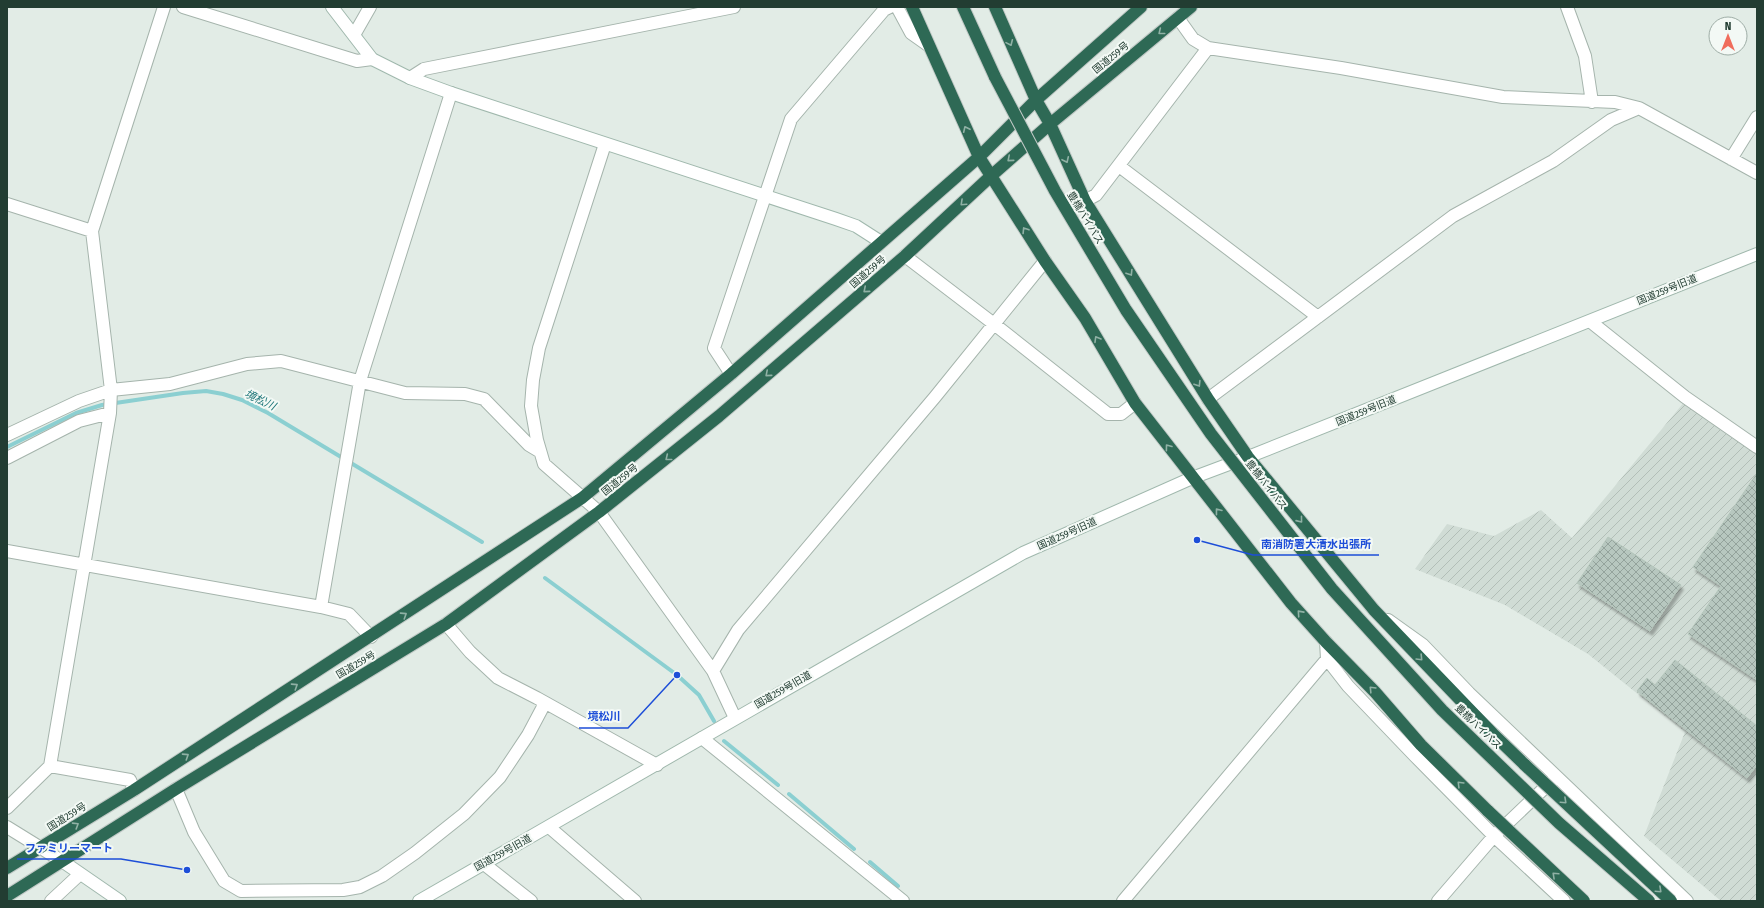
<svg xmlns="http://www.w3.org/2000/svg" width="1764" height="908" font-family="'Fira Sans Condensed','Noto Sans JP',sans-serif">
  <defs>
    <pattern id="industrial-furrows" width="10" height="10" patternUnits="userSpaceOnUse"><rect width="10" height="10" fill="#d0dcd5"/><path d="M-1 1l2-2M0 10L10 0M9 11l2-2" fill="none" stroke="#b2beb7"/></pattern>
    <pattern id="building-cross-hatch" width="8" height="8" patternUnits="userSpaceOnUse"><rect width="8" height="8" fill="#b7c7bf"/><path d="M0 0l8 8M0 8l8-8" fill="none" stroke="#94a39c"/></pattern>
    <filter id="shadow"><feDropShadow dx="2.5" dy="4.5" stdDeviation="1" flood-color="#0004"/></filter>
  </defs>
  <rect width="100%" height="100%" fill="#e2ece6"/>
  <!-- industrial -->
  <path fill="url(#industrial-furrows)" d="M1685,401l72,49v451h-36l-77,-65 41,-104 -97,-78 -83,-49 -90,-36 32,-45 47,12 47,-26 31,28z"/>
  <g fill="none" stroke-linecap="round" stroke-linejoin="round">
    <!-- stream -->
    <path stroke="#8bcfd1" stroke-width="4" d="M7,447l69,-34 26,-8 81,-12 23,-2 17,3 19,6 26,13 214,129
      M545,578l132,97 22,20 15,26
      M724,741l54,44
      M789,794l65,55
      M870,862l28,24"/>
  </g>
  <!-- building -->
  <path fill="url(#building-cross-hatch)" stroke="#b5c6bc" filter="url(#shadow)" d="M1757,473v207l-69,-46 33,-48 -28,-19z
    M1608,537l73,48 -31,46 -73,-48z
    M1675,660l82,66v39l-10,13 -110,-87 10,-13 8,7z"/>
  <g fill="none" stroke-linecap="round" stroke-linejoin="round">
    <!-- street casing -->
    <g stroke="#a5b4ac" stroke-width="14">
      <path id="street" d="M183,7l174,54 15,-2
        M897,7l14,26 17,12
        M1567,7l18,49 7,46
        M1178,18l15,21 15,9 133,20 162,29 112,5 24,6 118,65
        M354,35l16,-28
        M410,78l14,-9 310,-62
        M605,144l-66,204 -6,32 -2,26 6,34 7,24 55,48 114,159 22,47
        M1731,159l26,-42
        M1119,166l199,151
        M1085,201l11,-6 112,-147
        M7,204l85,27
        M905,256l89,68 114,90h13l14,-11
        M1591,322l94,75 72,50
        M731,374l-17,-26 77,-229 93,-109 6,-3
        M1208,399l245,-183 100,-55 58,-41 28,-12
        M7,435l72,-34 32,-11 59,-6 77,-20 34,-3 124,32 60,1 19,5 45,46 10,6
        M7,458l72,-37 31,-8
        M7,551l314,56 28,7 22,23
        M321,607l39,-226 91,-288
        M1388,620l35,25 46,48 218,208
        M446,624l24,28 28,26 39,20 120,67
        M1326,642l1,17 21,27 67,70 79,80 70,65
        M713,671l25,-41 197,-233 110,-136
        M702,738l201,163
        M50,766l80,14 4,10
        M176,789l18,43 30,49 17,10 102,-1 17,-3 22,-11 33,-23 49,-39 36,-37 28,-42 17,-32
        M7,808l43,-42 60,-353 1,-23 -19,-159 72,-224
        M7,827l55,34
        M549,827l86,74
        M484,864l47,37
        M51,901l29,-27
        M1123,901l204,-242
        M1438,901l56,-65 60,-57"/>
    </g>
    <!-- secondary casing -->
    <g stroke="#a0b8ad" stroke-width="14">
      <path id="secondary" d="M332,7l40,52 38,19 41,15 385,126 20,7 25,16
        M62,861l58,40
        M419,901l604,-348 169,-75 56,-21 509,-203"/>
    </g>
    <!-- highway casing -->
    <g stroke="#c1c9c6" stroke-width="14">
      <path id="highway" d="M912,7l67,150 66,104 40,57 50,85 156,200 35,39 49,50 46,53 67,66
        M963,7l32,70
        M995,7l41,93 14,24 35,77 123,198 40,58 126,153 119,124 32,31
        M7,868l127,-78 448,-292 149,-124 248,-217 57,-57 105,-93
        M7,896l169,-107 270,-165 153,-112 120,-96 186,-160 86,-80 59,-52 141,-117"/>
    </g>
    <!-- street -->
    <use href="#street" stroke="#fff" stroke-width="12"/>
    <!-- secondary -->
    <use href="#secondary" stroke="#fff" stroke-width="12"/>
    <!-- highway -->
    <use href="#highway" stroke="#2e6955" stroke-width="12"/>
    <!-- highway-bridge casing -->
    <g stroke="#c1c9c6" stroke-width="14" stroke-linecap="butt">
      <path id="highway-bridge" d="M995,77l60,114 71,119 85,124 121,155 110,121 117,113 90,78
        M1525,765l146,136
        M1488,811l96,90"/>
    </g>
    <!-- highway-bridge -->
    <use href="#highway-bridge" stroke="#2e6955" stroke-width="12"/>
  </g>
  <!-- one-way arrows -->
  <defs><path id="oneway-chevron" d="M-2-3.5L2.5 0L-2 3.5" fill="none" stroke-width="1.6" stroke-linecap="round" stroke-linejoin="round"/></defs>
  <g stroke="#90b1a5">
    <use href="#oneway-chevron" transform="translate(1161 32) rotate(141)"/>
    <use href="#oneway-chevron" transform="translate(1010 43) rotate(66)"/>
    <use href="#oneway-chevron" transform="translate(966 129) rotate(-115)"/>
    <use href="#oneway-chevron" transform="translate(1010 159) rotate(139)"/>
    <use href="#oneway-chevron" transform="translate(1066 160) rotate(65)"/>
    <use href="#oneway-chevron" transform="translate(963 203) rotate(137)"/>
    <use href="#oneway-chevron" transform="translate(1025 230) rotate(-122)"/>
    <use href="#oneway-chevron" transform="translate(1130 273) rotate(58)"/>
    <use href="#oneway-chevron" transform="translate(866 290) rotate(139)"/>
    <use href="#oneway-chevron" transform="translate(1097 339) rotate(-120)"/>
    <use href="#oneway-chevron" transform="translate(768 374) rotate(139)"/>
    <use href="#oneway-chevron" transform="translate(1198 384) rotate(58)"/>
    <use href="#oneway-chevron" transform="translate(1168 447) rotate(-127)"/>
    <use href="#oneway-chevron" transform="translate(668 458) rotate(141)"/>
    <use href="#oneway-chevron" transform="translate(1218 511) rotate(-128)"/>
    <use href="#oneway-chevron" transform="translate(1300 520) rotate(51)"/>
    <use href="#oneway-chevron" transform="translate(1300 613) rotate(-132)"/>
    <use href="#oneway-chevron" transform="translate(404 615) rotate(-33)"/>
    <use href="#oneway-chevron" transform="translate(1420 658) rotate(46)"/>
    <use href="#oneway-chevron" transform="translate(295 686) rotate(-33)"/>
    <use href="#oneway-chevron" transform="translate(1372 689) rotate(-134)"/>
    <use href="#oneway-chevron" transform="translate(186 756) rotate(-33)"/>
    <use href="#oneway-chevron" transform="translate(1460 784) rotate(-135)"/>
    <use href="#oneway-chevron" transform="translate(1564 801) rotate(43)"/>
    <use href="#oneway-chevron" transform="translate(76 825) rotate(-32)"/>
    <use href="#oneway-chevron" transform="translate(1555 875) rotate(-137)"/>
    <use href="#oneway-chevron" transform="translate(1659 890) rotate(43)"/>
  </g>
  <g text-anchor="middle" dominant-baseline="central" stroke-width="4" stroke-linejoin="round" paint-order="stroke">
    <!-- street labels -->
    <g font-size="10" fill="#223d32" stroke="#f3f9f5">
      <text transform="translate(1111 58) rotate(-39)">国道259号</text>
      <text transform="translate(1085 218) rotate(59)">豊橋バイパス</text>
      <text transform="translate(868 272) rotate(-41)">国道259号</text>
      <text transform="translate(1667 290) rotate(-22)">国道259号旧道</text>
      <text transform="translate(1366 411) rotate(-22)">国道259号旧道</text>
      <text transform="translate(620 480) rotate(-39)">国道259号</text>
      <text transform="translate(1266 485) rotate(52)">豊橋バイパス</text>
      <text transform="translate(1067 534) rotate(-24)">国道259号旧道</text>
      <text transform="translate(356 665) rotate(-31)">国道259号</text>
      <text transform="translate(783 690) rotate(-30)">国道259号旧道</text>
      <text transform="translate(1478 727) rotate(44)">豊橋バイパス</text>
      <text transform="translate(67 817) rotate(-32)">国道259号</text>
      <text transform="translate(503 853) rotate(-29)">国道259号旧道</text>
    </g>
    <!-- water labels -->
    <g font-size="11" font-style="italic" fill="#1d7578" stroke="#f3f9f5">
      <text transform="translate(260 400) rotate(26)">境松川</text>
    </g>
  </g>
  <!-- callouts -->
  <path fill="none" stroke="#1d4ed8" stroke-width="1.5" d="M1197 540L1253 555H1379M677 675L628 728H579M187 870L121 859H17"/>
  <g fill="#1d4ed8" stroke="#f3f9f5" stroke-width="1.5">
    <circle cx="1197" cy="540" r="4"/>
    <circle cx="677" cy="675" r="4"/>
    <circle cx="187" cy="870" r="4"/>
  </g>
  <g font-size="11" text-anchor="middle" font-weight="bold" fill="#1d4ed8" stroke="#f3f9f5" stroke-width="4" stroke-linejoin="round" paint-order="stroke">
    <text x="1316" y="548">南消防署大清水出張所</text>
    <text x="604" y="720">境松川</text>
    <text x="69" y="852">ファミリーマート</text>
  </g>
  <!-- border -->
  <rect width="1764" height="908" fill="none" stroke="#223d32" stroke-width="16"/>
  <!-- north arrow -->
  <g transform="translate(1728 36)"><circle r="19" fill="#f3f9f5" stroke="#9faea7"/>
  <path d="M0-3L7 15L0 10L-7 15Z" fill="#f06d5c"/>
  <text y="-6" font-size="11" font-weight="bold" text-anchor="middle" fill="#223d32">N</text>
  </g>
</svg>
